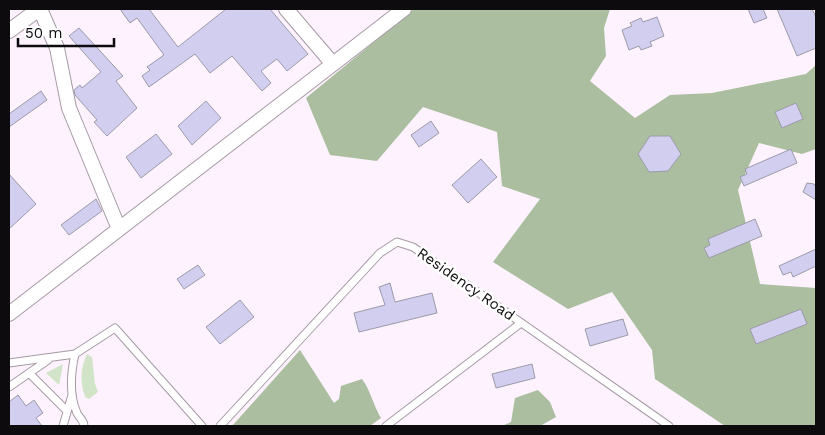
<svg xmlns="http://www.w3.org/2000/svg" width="825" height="435" font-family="'Work Sans',sans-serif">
  <rect width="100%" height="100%" fill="#fdf2fd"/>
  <!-- green -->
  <path fill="#d2e4c7" d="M87,354l5,3 3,27 3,8 -9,7 -4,-2c-5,-16 -5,-28 2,-43z
    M63,364l-4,21 -13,-12z"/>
  <!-- forest -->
  <path fill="#abbea0" d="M414,9h196l-6,19 2,28 -16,25 45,37 35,-23 42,-2 94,-19 10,-9v84l-14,5 -43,-11 -21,47 22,94 56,4v138h-91l-70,-47 -3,-29 -40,-58 -44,17 -75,-47 47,-63 -38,-13 -5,-54 -74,-25 -46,54 -47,-6 -24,-57z
    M300,350l34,53 5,-4 2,-13 21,-7c9,12 11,26 19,39l-11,8h-138z
    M538,390l12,12 6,15 -16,9h-38l9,-4 4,-24z"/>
  <!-- building -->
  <path fill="#d2cef0" stroke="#9c9aa8" d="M120,9h29l29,38 48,-38h44l38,45 -21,17 -10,-12 -16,12 10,12 -9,8 -30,-35 -22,17 -15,-19 -46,33 -7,-11 8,-6 -3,-3 17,-12 -27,-37 -7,5z
    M748,9h15l4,9 -13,5z
    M777,9h35l4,8v31l-19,8z
    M657,17l7,19 -14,6 2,4 -11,4 -2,-4 -10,4 -7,-20 10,-4 -2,-3 11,-5 2,4z
    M79,28l44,48 -7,5 21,27 -30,28 -13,-14 3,-2 -22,-25 -1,-5 6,-5 2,3 19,-16 -32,-36z
    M41,91l6,9 -38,27v-13z
    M206,101l15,17 -29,27 -14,-19z
    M796,103l7,16 -21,9 -7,-16z
    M431,121l8,12 -20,14 -8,-12z
    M156,134l16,20 -31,24 -15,-21z
    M650,136h20l11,18 -13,17 -19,1 -11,-18z
    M791,149l6,14 -53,23 -4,-9 7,-3 -2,-5z
    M481,159l16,18 -29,26 -16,-18z
    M9,174l27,30 -27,25z
    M807,183l7,1 2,3v13l-13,-8z
    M96,199l6,12 -33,24 -8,-10z
    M755,219l7,17 -53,22 -5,-10 6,-3 -2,-6z
    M816,249v17l-23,11 -2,-5 -8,3 -4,-9z
    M198,265l7,10 -21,14 -7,-10z
    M390,283l5,19 37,-9 5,20 -78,19 -5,-19 31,-8 -6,-18z
    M240,300l14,17 -34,27 -14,-17z
    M801,309l6,15 -51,20 -6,-15z
    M623,319l5,16 -38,11 -5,-17z
    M532,364l3,14 -39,10 -4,-14z
    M18,395l8,11 8,-6 9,13 -7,5 6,8h-33v-24z"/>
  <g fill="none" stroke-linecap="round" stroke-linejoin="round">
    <!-- service casing -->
    <g stroke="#a69ba5" stroke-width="9">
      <path id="service" d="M9,363l66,-9
        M29,373l37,37
        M9,387l39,-27
        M63,426l9,-31
        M84,426c0,-6 -5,-8 -7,-13 -8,-18 -6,-41 -2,-59l40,-26 87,98
        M220,426l160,-173 17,-11 16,5 256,179
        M386,426l135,-103"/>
    </g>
    <!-- minor casing -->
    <g stroke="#a69ba5" stroke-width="16">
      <path id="minor" d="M40,9l17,39 12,60 50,121
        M9,31l30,-22
        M333,64l71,-55
        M9,314l324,-250 -47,-55"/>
    </g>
    <!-- service -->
    <use href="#service" stroke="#fff" stroke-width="7"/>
    <!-- minor -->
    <use href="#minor" stroke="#fff" stroke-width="14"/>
  </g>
  <g text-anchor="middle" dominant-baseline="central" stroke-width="5" stroke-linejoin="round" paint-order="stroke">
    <!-- street labels -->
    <g font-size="15" fill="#0e0b0e" stroke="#fff">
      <text transform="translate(466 284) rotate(35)">Residency Road</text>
    </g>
  </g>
  <!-- border -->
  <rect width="825" height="435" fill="none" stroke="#0e0b0e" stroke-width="20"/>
  <!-- scale -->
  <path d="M18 38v8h96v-8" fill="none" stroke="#0e0b0e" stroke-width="2.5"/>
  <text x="25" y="38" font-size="15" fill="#0e0b0e" stroke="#ffffff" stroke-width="4" paint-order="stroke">50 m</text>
</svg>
